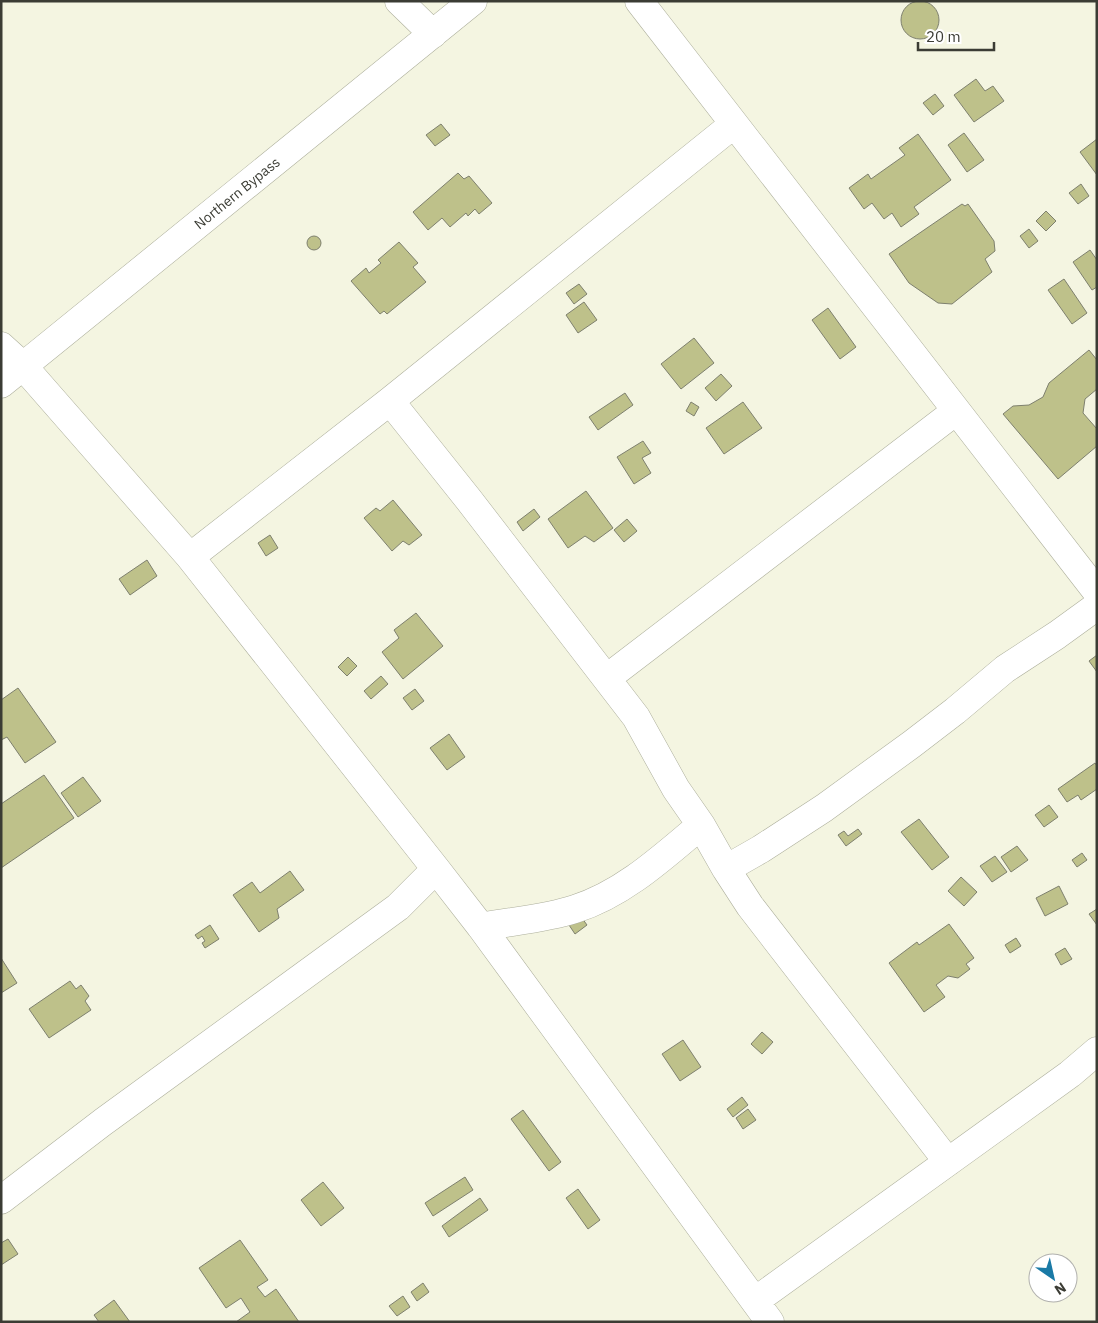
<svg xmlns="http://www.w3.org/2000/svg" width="1098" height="1323" font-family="'IBM Plex Sans',sans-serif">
  <rect width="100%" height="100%" fill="#f4f5e1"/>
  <!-- building -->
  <path fill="#bec18a" stroke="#7e806e" d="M901 20a19 19 0 1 1 38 0a19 19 0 1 1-38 0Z
    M976,79l9,12 8,-5 11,15 -30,21 -20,-27z
    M935,94l9,12 -11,9 -10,-12z
    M441,124l9,11 -15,11 -9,-11z
    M964,133l20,27 -17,12 -19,-27z
    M918,134l33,46 -37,27 5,7 -18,13 -9,-14 -8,6 -12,-16 -8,6 -15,-21 19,-14 3,5 34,-24 -6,-7z
    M1097,139v36l-17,-23z
    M458,173l6,6 5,-3 23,27 -13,11 -4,-5 -7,7 -2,-3 -16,14 -8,-9 -14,12 -15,-18z
    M1081,184l8,12 -11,8 -9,-11z
    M962,204l3,2 3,-2 26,37 1,10 -10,8 7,13 -40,32 -14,-1 -29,-20 -20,-29z
    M1046,211l10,10 -10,10 -10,-10z
    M1029,229l9,12 -9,7 -9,-12z
    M307 243a7 7 0 1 1 14 0a7 7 0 1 1-14 0Z
    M399,242l19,21 -5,4 13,15 -39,32 -3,-3 -4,3 -29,-33 15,-13 3,5 12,-10 -3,-3z
    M1090,250l7,10v27l-5,3 -19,-28z
    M1064,279l23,34 -15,11 -24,-34z
    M579,284l8,10 -13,10 -8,-11z
    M584,302l13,18 -19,13 -12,-18z
    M828,308l28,39 -16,12 -28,-39z
    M694,338l20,25 -33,26 -20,-25z
    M1089,350l8,10v29l-12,10 -2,14 14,16v17l-39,33 -55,-65 10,-8 16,-1 14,-8 6,-14z
    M721,374l11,12 -16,15 -11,-13z
    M625,393l8,12 -35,25 -9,-13z
    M691,402l8,5 -5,9 -8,-5z
    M743,402l19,26 -38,26 -18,-26z
    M643,441l8,12 -9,5 9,15 -17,11 -17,-27z
    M586,491l27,37 -19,14 -9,-6 -17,12 -20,-29z
    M393,500l29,35 -13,10 -6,-4 -11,10 -28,-33 12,-10 4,3z
    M534,509l6,8 -17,14 -6,-9z
    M627,519l10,12 -13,11 -10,-12z
    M270,535l8,13 -12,8 -8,-13z
    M147,560l10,16 -27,19 -11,-16z
    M416,613l27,33 -40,33 -21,-27 17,-14 -5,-8z
    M1097,655v17l-8,-11z
    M348,657l9,9 -10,10 -9,-9z
    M381,676l7,8 -17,15 -7,-8z
    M18,688l38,54 -31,21 -18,-26 -6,3v-40z
    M415,689l9,12 -12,9 -9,-12z
    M449,734l16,23 -18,13 -17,-22z
    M1095,763l2,3v23l-16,11 -3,-5 -11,7 -9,-13z
    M44,775l30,43 -73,50v-64z
    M83,777l18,24 -23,16 -17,-24z
    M1049,805l9,12 -14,10 -9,-12z
    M919,819l30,38 -17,13 -31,-38z
    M858,829l4,5 -16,12 -8,-11 6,-4 4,5z
    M1017,846l11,14 -17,12 -10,-15z
    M1082,853l5,7 -10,7 -5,-7z
    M995,856l12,16 -15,10 -12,-16z
    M290,871l14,19 -27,19 2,9 -20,14 -26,-37 19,-13 8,11z
    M961,877l16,15 -13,14 -16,-15z
    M1059,886l9,18 -23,12 -9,-18z
    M1097,909v16l-8,-11z
    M579,914l8,11 -12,9 -8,-12z
    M949,924l25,34 -8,6 4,5 -12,9 -10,-2 -12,9 9,12 -21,15 -35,-49 28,-21 2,3z
    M210,925l9,14 -14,9 -3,-5 3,-2 -3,-5 -4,3 -3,-4z
    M1016,938l5,8 -11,7 -5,-8z
    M1065,948l7,11 -11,6 -6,-11z
    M1,958l16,25 -16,10z
    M70,981l6,8 5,-4 8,11 -4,5 6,9 -42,28 -20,-29z
    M762,1032l11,10 -11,12 -11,-10z
    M683,1040l18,27 -21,14 -18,-27z
    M742,1097l6,8 -15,12 -6,-8z
    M748,1109l8,11 -13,9 -7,-11z
    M523,1110l38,52 -12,9 -38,-52z
    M465,1177l8,13 -40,26 -8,-13z
    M323,1182l21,26 -23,18 -20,-26z
    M578,1189l22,31 -12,9 -22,-31z
    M480,1198l8,12 -39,27 -7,-11z
    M8,1239l10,15 -17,11v-22z
    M240,1240l28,40 -11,7 8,10 11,-8 23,33h-63l14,-10 -9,-14 -15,10 -27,-40z
    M423,1283l6,9 -12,9 -6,-9z
    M403,1296l7,11 -13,9 -8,-10z
    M114,1300l16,22h-31l-5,-7z"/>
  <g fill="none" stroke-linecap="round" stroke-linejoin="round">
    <!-- minor casing -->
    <g stroke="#adaf9c" stroke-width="29">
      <path id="minor" d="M399,1l34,33
        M639,1l458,591
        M1,346l22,20 167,191 246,312 45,58 289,395
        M1,384l472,-383
        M390,401l79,99 167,217 40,72 25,36 25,44 24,37 198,256
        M190,557l200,-156 344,-277
        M607,678l349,-267
        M726,869l35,-20 63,-41 88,-64 43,-33 50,-42 52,-34 40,-29
        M481,927c31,-6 64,-8 94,-18 48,-15 88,-52 126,-84
        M1,1200l102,-78 295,-215 38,-38
        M755,1301l315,-227 27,-23"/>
    </g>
    <!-- minor -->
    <use href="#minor" stroke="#fff" stroke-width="28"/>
  </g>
  <g text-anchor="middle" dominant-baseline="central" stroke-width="5" stroke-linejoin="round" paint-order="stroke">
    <!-- street labels -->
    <g font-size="14" fill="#3b3c34" stroke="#fff">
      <text transform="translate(237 193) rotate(-39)">Northern Bypass</text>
    </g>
  </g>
  <!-- border -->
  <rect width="1098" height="1323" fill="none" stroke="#3b3c34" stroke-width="5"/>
  <!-- north arrow -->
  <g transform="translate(1053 1278) rotate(146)"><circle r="24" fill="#ffffff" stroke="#b1b1ae"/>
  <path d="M0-4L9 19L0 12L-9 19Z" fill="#1a7aa6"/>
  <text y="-8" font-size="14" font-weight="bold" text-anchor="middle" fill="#3b3c34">N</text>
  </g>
  <!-- scale -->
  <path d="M918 42v8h76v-8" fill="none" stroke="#3b3c34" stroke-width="2.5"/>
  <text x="926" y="42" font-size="15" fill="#3b3c34" stroke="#ffffff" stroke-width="4" paint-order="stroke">20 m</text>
</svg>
